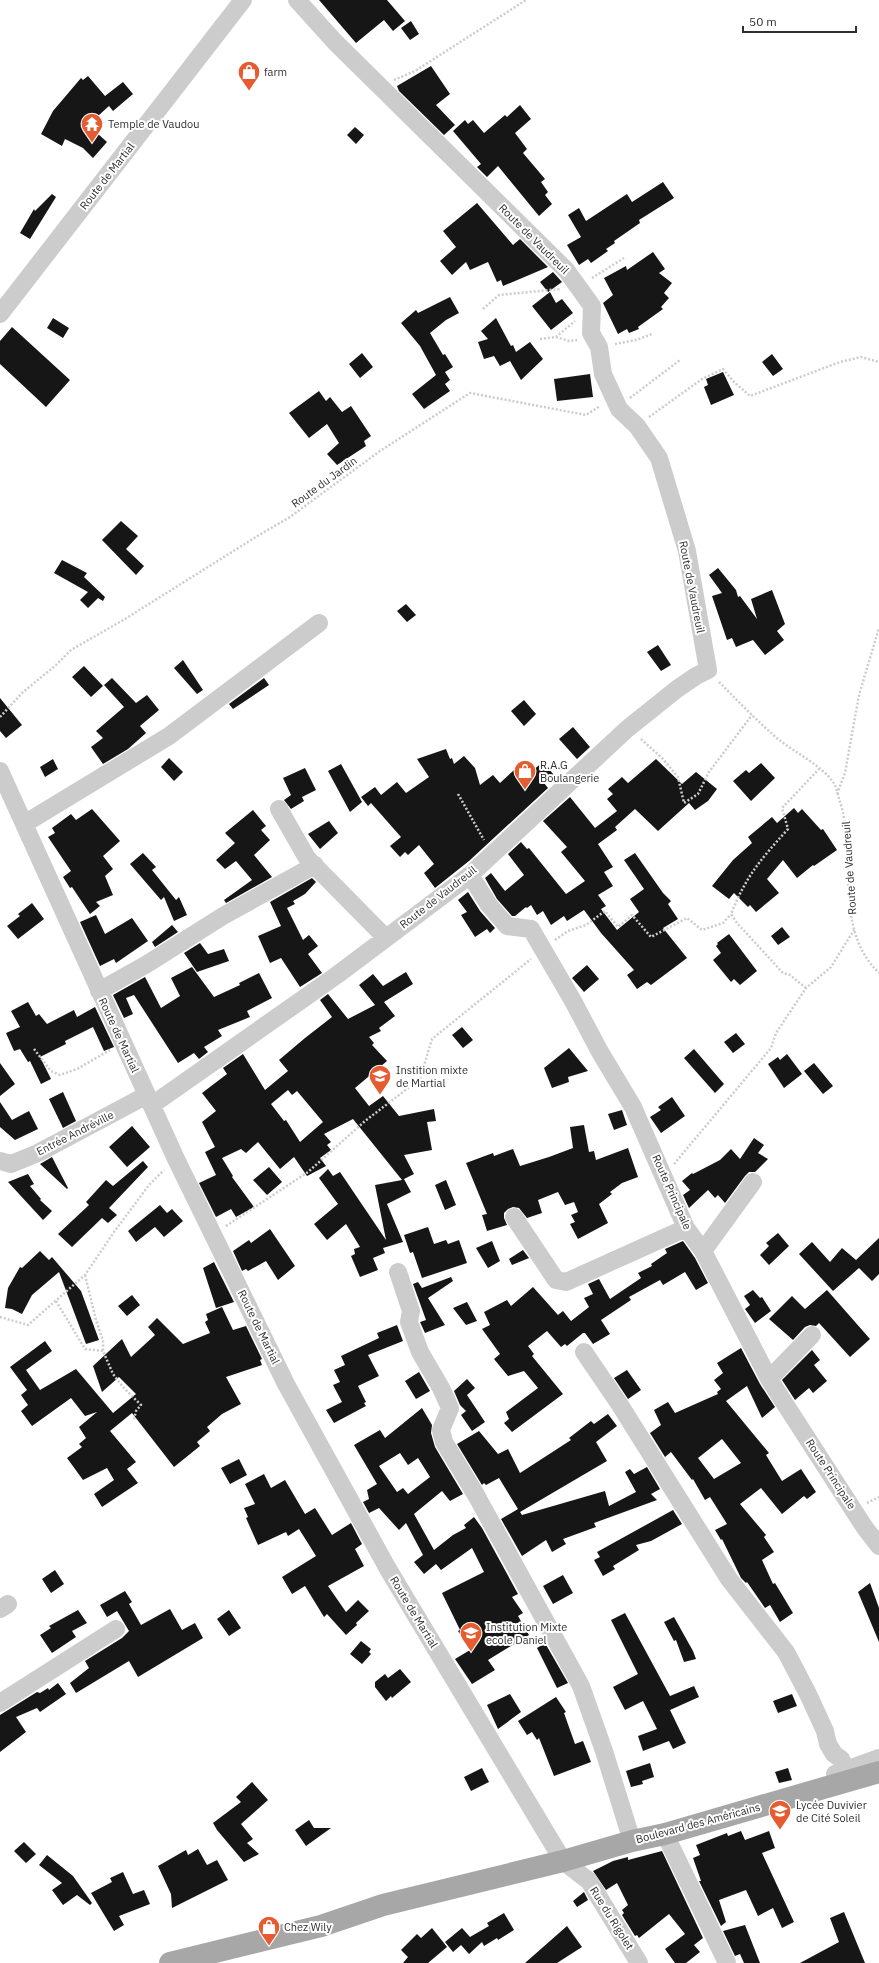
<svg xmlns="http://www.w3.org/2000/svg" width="879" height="1963" font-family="'IBM Plex Sans',sans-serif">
  <rect width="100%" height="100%" fill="#fff"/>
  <!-- building -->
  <path fill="#161616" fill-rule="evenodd" d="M319,0h68l18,21 -12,10 -9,-11 -28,23z
    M411,21l8,13 -9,6 -9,-12z
    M431,66l19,28 -14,11 19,20 -11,10 -45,-44 -2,-5z
    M88,76l17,20 18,-14 10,12 -20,17 -4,-5 -21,19 19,17 -14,16 -10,-10 -18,-9 -3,7 -21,-12 12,-23 28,-33 2,2z
    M520,105l11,14 -16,14 12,16 -4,4 22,26 -4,3 7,10 -3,3 7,9 -13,12 -41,-50 -11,11 -10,-10 4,-3 -28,-33 12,-11 3,4 5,-4 11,13 21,-18 2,2z
    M355,127l9,8 -8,9 -9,-9z
    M663,182l11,16 -35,22 1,3 -26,18 1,2 -9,6 2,2 -17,12 -3,-4 -9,6 -12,-20 14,-8 -13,-22 11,-7 7,13 41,-27 5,8z
    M52,194l4,3 -26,42 -10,-6 14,-24 1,2z
    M477,203l36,42 7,-6 28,28 -45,19 -2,-6 -4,2 -9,-20 -18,8 -4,-8 -14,13 -12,-14 16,-14 -13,-16z
    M653,252l12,17 -6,4 13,10 -8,10 5,5 -8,9 2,2 -25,18 1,2 -10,4 -2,-4 -9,5 -15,-31 10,-8 -9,-17 22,-12 1,4z
    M553,272l9,10 -14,10 -8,-10z
    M550,292l6,11 6,-4 11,14 -22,17 -19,-24z
    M450,297l9,16 -13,7 -16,13 13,22 2,-1 8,13 -8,5 5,8 -5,4 5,7 -26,18 -12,-15 24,-19 -16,-29 -19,-23 15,-13 2,3z
    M53,318l16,10 -6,10 -16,-10z
    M496,318l15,28 2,-1 3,7 14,-10 13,17 -22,21 -11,-19 -10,5 -6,-10 -10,3 -6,-17 10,-3 -7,-8z
    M12,327l58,53 -24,27 -46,-43v-23z
    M362,353l11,14 -13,11 -11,-14z
    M772,354l11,15 -10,7 -11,-14z
    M723,372l11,23 -23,10 -7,-18 4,-2 -2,-6z
    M590,374l3,23 -36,4 -3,-22z
    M319,391l7,10 4,-4 12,15 9,-6 20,30 -7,5 2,5 -29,19 -10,-11 12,-11 -12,-19 -18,14 -20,-25z
    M121,521l17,15 -12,13 18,17 -8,9 -34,-35z
    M62,560l25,13 -3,4 21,20 -2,4 -5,-3 -10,10 -8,-8 8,-8 -34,-19z
    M718,568l18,22 2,7 2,-1 17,23 -6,-20 21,-9 13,34 -8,7 7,9 -19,15 -12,-15 -17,7 -4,-9 -5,2 -15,-44 10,-3 -13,-18z
    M406,604l10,11 -9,7 -10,-11z
    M658,645l13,20 -10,6 -14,-19z
    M183,660l20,30 -6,4 -23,-26z
    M84,666l19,20 -12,11 -19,-20z
    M112,678l24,25 11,-8 12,15 -19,16 6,7 -18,16 -25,15 -12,-17 12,-9 -7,-7 28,-24 -20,-22z
    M264,678l5,7 -36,24 -4,-5z
    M0,698l22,27 -16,13 -6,-7z
    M524,700l12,14 -12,12 -13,-15z
    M573,727l17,20 -13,12 -18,-20z
    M446,749l4,10 2,-1 2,6 10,-8 11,12 5,17 13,-10 7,8 14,-13 8,9 21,-17 11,13 -10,8 4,5 -79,73 -34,27 -11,-15 10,-9 -15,-19 -11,10 -3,-3 -5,5 -10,-11 11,-9 -30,-34 -3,3 -7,-9 14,-10 6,8 16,-13 9,11 23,-16 -12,-18z
    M169,758l14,14 -9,9 -13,-14z
    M53,759l5,10 -13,8 -5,-10z
    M656,759l26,25 14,-12 21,17 -9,12 -13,9 -6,-7 -31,28 -23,-22 -20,18 2,3 -19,14 15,23 -9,5 9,14 -15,9 8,11 -5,3 16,21 22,-18 -9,-13 14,-10 -20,-29 11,-7 28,40 8,8 -3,3 10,15 -15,9 24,30 -36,27 -4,-3 -10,7 -10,-14 7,-5 -33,-37 -17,-23 -17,11 -3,-5 -13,9 -8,-14 -6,4 -6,-10 -4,3 -1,-1 -11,9h-3l-15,-17 -12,-21 6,-5 14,18 19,-16 -16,-21 13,-12 6,7 2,-1 37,46 19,-13 -24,-29 6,-5 -24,-26 27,-24 25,31 22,-17 -10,-12 6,-5 -5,-5 14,-12 6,6z
    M761,763l14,15 -24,23 -18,-20 13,-11 3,3z
    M341,764l21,38 -12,10 -22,-41z
    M305,768l11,22 -14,7 2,4 -13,8 -7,-9 7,-5 -8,-17z
    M794,808l4,5 4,-4 19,21 2,-1 14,21 -23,16 -1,-1 -16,13 -14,-18 -16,19 12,14 -23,19 -6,-7 -2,2 -14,-14 -5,6 -17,-13 21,-26 19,-17 -4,-6 24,-20 5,6z
    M92,809l28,32 -17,15 10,13 -8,7 8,19 -17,7 4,4 -10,8 -18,-27 -2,1 -7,-11 8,-6 -23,-34 7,-4 -3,-5 19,-14 5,6z
    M253,810l13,16 -5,4 9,10 -16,15 18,22 -46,26 -2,-3 28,-20 -16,-19 -11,8 -9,-9 19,-17 -10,-10z
    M329,821l9,12 -18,16 -12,-15z
    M143,853l13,14 -4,3 24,30 3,-3 8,18 -13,6 -10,-24 -3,3 -31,-36z
    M312,878l4,4 -11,12 -12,7 2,3 -8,4 16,32 6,-5 9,11 -10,8 14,19 -22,14 -19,-29 -11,5 -12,-27 23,-10 -11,-24z
    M468,892l12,19 15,17 -5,5 -3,-4 -12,8 -14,-22 6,-3 -9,-12z
    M32,903l12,16 -26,20 -11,-13 13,-10 -2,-2z
    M96,915l9,19 27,-16 16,23 -32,22 -2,-4 -14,7 -20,-44z
    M172,925l6,7 -23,15 -3,-5z
    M782,927l8,10 -12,8 -7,-9z
    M729,934l28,37 -17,14 -6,-6 -3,3 -18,-22 8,-7 -5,-7 2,-2 -1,-1z
    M200,943l8,11 16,-5 5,12 -32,11 -13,-19z
    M587,965l12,14 -15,13 -12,-14z
    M192,967l22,30 26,-12 -1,-2 20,-10 13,25 -25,13 3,6 -32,13 4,6 -18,11 4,5 -9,7 -5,-6 -16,10 -44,-68 -8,3 7,16 -9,4 -11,-23 32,-18 16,31 19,-12 -9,-18z
    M406,972l7,12 -29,18 11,14 -16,12 2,3 -12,6 5,6 -2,2 15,16 -32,27 14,18 14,-10 16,20 35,-7 2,12 -9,1 5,28 -28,5 10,19 -10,5 7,13 -24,12 16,38 -20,6 2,5 -12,5 5,12 -18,7 -9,-21 4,-2 -1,-5 6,-2 -14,-23 -19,16 -13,-16 24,-20 -19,-26 9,-9 5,7 7,-4 46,68 -11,-55 27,-5 -49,-61 -29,15 7,8 -4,3 4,5 -11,8 6,8 -19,10 -13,-19 -14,12 -22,-27 -12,11 -5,-4 -19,9 11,18 -1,1 22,30 -18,10 -5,-8 -15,8 -17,-34 17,-8 -11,-23 10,-5 -13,-25 14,-11 -14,-18 25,-19 -4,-6 20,-14 22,36 23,-19 -9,-11 26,-22 27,-21 -12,-17 8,-6 20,25 27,-14 -16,-20 14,-11 10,12zM288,1090l4,5 5,-4 26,31 -23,20 -14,-22 -2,1 -13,-17z
    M28,1002l8,14 3,-2 8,10 27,-14 3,7 18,-10 19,40 -10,4 -11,-24 -28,14 1,3 -26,13 11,22 -10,5 -11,-23 -2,1 -8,-13 -6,2 -8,-18 14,-6 -9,-16z
    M462,1027l11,13 -10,8 -11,-13z
    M736,1033l9,11 -12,9 -9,-11z
    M569,1048l19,23 -20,6 1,5 -17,6 -8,-20z
    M694,1049l30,35 -9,9 -31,-35z
    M787,1054l15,20 -18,14 -16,-24 10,-7 2,3z
    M0,1063l15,21 -15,12z
    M814,1063l19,23 -10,8 -19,-23z
    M63,1092l13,29 -13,7 -14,-29z
    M672,1097l13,19 -24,17 -11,-16 11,-7 -3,-3z
    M0,1102l12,18 17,-9 9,18 -23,11 -15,-13z
    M622,1110l5,15 -13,5 -6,-16z
    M584,1125l5,27 5,-1 2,9 32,-12 10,29 -16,6 -12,9 2,2 -13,10 9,19 -30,16 -8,-15 5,-2 -4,-7 7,-3 -4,-10 -9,3 -7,-13 -20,8 4,13 -15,5 -8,-10 -6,-1 -5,2 -4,4v5l3,7 -20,6 -5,-16 5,-1 -21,-51 27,-10 1,3 19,-7 7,17 29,-9 24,-9 -3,-21z
    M132,1126l18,21 -23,20 -18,-20z
    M754,1138l10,7 -6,8 10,6 -13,13h-6l-4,4 -20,27 -7,-8 -3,3 -7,-8 -19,18 -6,-13 7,-5 -8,-9 10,-8 1,1 27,-14 11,-11 9,10z
    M52,1157l16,31 -1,1 -27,-25z
    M143,1161l5,6 -39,41 8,7 -9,8 -6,-5 -30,29 -14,-13 31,-29 -3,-3 20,-22 7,6z
    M269,1167l13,15 -15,13 -14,-15z
    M28,1174l6,10 -4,2 11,13 -1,1 12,11 -9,9 -35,-38z
    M446,1180l10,25 -11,5 -10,-25z
    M160,1205l7,8 5,-4 11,12 -19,16 -9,-10 -19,15 -8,-11z
    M428,1227l6,17 12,-4 2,4 11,-4 8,23 -45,15 -9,-26 -3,1 -6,-18z
    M270,1229l25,37 -17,14 -12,-19 -18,10 -2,-2 -4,2 -9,-20 16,-11 2,3z
    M778,1233l11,13 -20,19 -9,-10 9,-9 -3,-3z
    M879,1238v36l-7,7 -13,-13 -26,23 -34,-37 13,-12 18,20 12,-14 14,12z
    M492,1241l8,20 -12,7 -12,-20z
    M683,1241l12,17 13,25 -12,7 -11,-18 -22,13 -3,-5 -31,17 2,3 -30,20 9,14 -17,10 -8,-11h-2l-16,13 -2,-2 -4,3 -14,-16 -19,15 6,8 -2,2 31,38 -51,38 -8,-9 5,-4 -3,-7 32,-24 -14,-17 -16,5 -14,-17 6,-5 -18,-25 8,-4 -6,-13 23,-12 4,6 22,-19 25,28 5,-4 8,10 18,-14 -5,-9 9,-4 -5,-10 11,-5 11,20 31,-21 -3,-5 14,-7 -1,-2 16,-11 -2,-4z
    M523,1250l6,8 -17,7 -3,-6z
    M40,1251l9,9 3,-3 29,34 18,49 -13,4 -27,-72 -27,23 -10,19 -10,-5 -7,-1 3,-20 12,-21 2,1z
    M214,1262l20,40 -18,6 -13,-40z
    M451,1277l2,4 -25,17 17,27 -20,8 -5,-11 6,-2 -13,-36 5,-2 4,6z
    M753,1290l7,8 2,-1 9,14 -16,12 -10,-14 5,-4 -6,-9z
    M827,1290l43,49 -20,18 -31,-34 -3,3 -6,-1 -5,2 -12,13 -24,-21 23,-23 13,13z
    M132,1295l8,10 -13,11 -9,-10z
    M467,1302l10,19 -11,4 -13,-17z
    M222,1307l11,23 13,-4 16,33 -2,1 2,5 -36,12 15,27 -19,10 -15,13 3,4 -13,11 3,4 -26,21 -42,-54 -22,18 26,31 -9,7 11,14 -36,24 -8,-13 20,-14 -7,-12 -24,12 -16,-22 15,-11 -3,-3 7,-6 -7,-11 18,-15 -12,4 -14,-18 -39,28 -11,-15 7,-6 -7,-10 6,-5 -17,-23 35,-26 7,10 -26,19 14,20 36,-21 37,44 23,-19 -17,-17 -17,15 -9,-26 29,-27 9,18 24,-22 -7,-8 9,-9 26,26 27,-11 -5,-11 3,-2 -2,-6z
    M397,1325l6,16 -35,14 11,21 -21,10 8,16 -2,1 2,3 -32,17 -8,-13 16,-8 -9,-17 7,-3 -6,-12 11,-5 -4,-9 38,-18 -2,-5z
    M741,1348l19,36 15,23 -13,11 -15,-32 -21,15 43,52 -3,2 16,26 19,-12 15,23 -9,7 -3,-3 -22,18 -21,-26 -21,16 26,31 -2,2 10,15 -12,8 11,24 2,-1 18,30 -13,9 -10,-17 -5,3 -18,-26 -1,1 -5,-5 -19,-39 -1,1 -6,-10 12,-6 -17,-27 -5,3 -12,-21 -1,1 -21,-28 -6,5 -15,-24 11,-8 -7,-15 14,-8 7,11 43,-19 -1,-2 4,-3 -7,-9 9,-7 -6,-10zM722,1439l19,24 -27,16 -16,-21z
    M812,1350l8,10 -6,5 13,16 -14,12 -4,-5 -14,12 -13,-20z
    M627,1370l14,20 -13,9 -14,-21z
    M419,1372l11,19 -14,8 -11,-18z
    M467,1379l8,9 -8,7 18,27 -13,9 -11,-16 5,-4 -6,-6 -6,-14z
    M422,1408l10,17 -1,8 4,14 28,47 -13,7 -8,-10 -28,23 20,36 19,-15 13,-7 -2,-3 10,-8 8,11 36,66 -6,3 11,16 -5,3 11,19 -41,25 7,10 -23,14 -17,-25 15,-9 -12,-19 2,-1 -18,-37 42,-21 -12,-24 -31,22 -5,-6 -12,10 -10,-12 9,-7 -17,-32 -7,7 -20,-22 -10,5 -6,-11 6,-3 -2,-9 10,-6 -23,-39 26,-15 5,8zM400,1453l8,12 10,-7 12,19 -22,17 -5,-6 -6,4 -18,-26z
    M608,1414l9,12 -21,16 11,19 -87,51 2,3 83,-24 4,15 27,-14 -11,-20 5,-3 4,5 13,-7 13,22 -9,5 6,6 -63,23 2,4 -33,12 3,5 -14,8 -6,-12 -24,16 -21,-37 17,-10 -19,-31 -13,7 -2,-2 -2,2 -25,-41 22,-13 19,23 10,-5 12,24 51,-33 -2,-2 22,-17 3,3z
    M239,1459l8,16 -17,9 -9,-16z
    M264,1474l7,14 14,-8 20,34 10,-6 17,27 19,-12 11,21 -7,5 9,17 -36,20 18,26 12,-12 11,11 -13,12 1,2 -11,10 -19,-21 -3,3 -19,-31 -13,8 -10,-17 34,-21 -17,-27 -11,7 -2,-4 -28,13 -12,-27 2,-1 -4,-9 11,-4 -10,-20z
    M673,1510l9,14 -31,17 -15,4 3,5 -26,16 2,3 -12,7 -9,-16 6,-3 -3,-5z
    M55,1570l9,14 -13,9 -9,-14z
    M563,1575l10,18 -20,11 -10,-18z
    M870,1583l9,25v34l-21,-50z
    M125,1591l7,11 -3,2 12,21 29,-16 12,21 13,-7 8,15 -65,39 -9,-16 -53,32 -6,-10 19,-15 -4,-7 37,-23 7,-7 -12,-20 -10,6 -7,-12z
    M78,1610l9,13 -15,8 4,6 -24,16 -12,-18 11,-7 -2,-2z
    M229,1610l12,18 -12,8 -12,-17z
    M625,1613l45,83 24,-10 5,11 -29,13 16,33 -13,6 -4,-8 -26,10 -5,-15 19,-7 -14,-28 -18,9 -12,-23 25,-13 -27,-54z
    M674,1617l19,34 3,8 -12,3 -8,-22 -2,1 -10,-19z
    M361,1641l10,8 -2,3 2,2 -9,10 -12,-10z
    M545,1643l23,40 -11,5 -20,-40z
    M400,1669l11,13 -19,16 -1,-2 -5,5 -11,-14v-5l10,-8 3,4z
    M58,1683l8,11 -26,18 -3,-4 -21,9 10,15 -26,20v-37l37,-23 3,1 8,-5 1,2z
    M510,1694l11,18 -23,17 -11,-24z
    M792,1694l5,12 -19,7 -5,-12z
    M556,1697l10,15 -2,1 11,31 8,-3 8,21 -37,14 -15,-38 -2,2 -5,-8 -5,3 -9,-14z
    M650,1763l4,14 -12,4 1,3 -12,3 -5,-16z
    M482,1768l7,14 -18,9 -7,-14z
    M788,1768l4,12 -13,3 -4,-11z
    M252,1782l16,18 -27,24 12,15 -6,4 12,11 -15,8 -27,-32 -4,-7 28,-21 -5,-5z
    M309,1820l5,8h17l-25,18 -11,-16z
    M741,1831l4,9 24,-9 6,17 -13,5 32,69 -12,6 -9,-20 -15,8 -12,-26 -27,10 7,22 -5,4 -22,-45h2l-8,-23 7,-3 -4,-10 31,-12 1,3z
    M24,1842l12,12 -10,9 -12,-12z
    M198,1849l9,16 10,-5 11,20 -56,28 -1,-14 -13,-28 28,-16 2,5z
    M662,1851l41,87 -9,7 6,7 -14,11h-11l-10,-14 20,-15 -16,-20 -30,24 -2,-3 -2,1 -13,-21 2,-2 -2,-3 6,-5 -11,-22 -11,7 -13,-19 20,-10 15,-4v3z
    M47,1855l26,21 19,27 -2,2 -13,-10 -14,10 -11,-15 10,-7 -23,-18z
    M123,1872l10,22 11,-4 6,14 -31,12 5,9 -10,6 -23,-38 21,-11 -2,-4z
    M584,1892l4,8 -11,7 -4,-6z
    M844,1912l21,51h-65l39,-21 -9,-24z
    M504,1913l10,17 -16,10 -1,-2 -13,8 -2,-4 -13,12 -8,-9 -8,7 -8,-10 17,-14 8,9 19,-11 -2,-3z
    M745,1925l15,38h-16l-4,-9 -5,2 -12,-25z
    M567,1926l15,21 -25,16h-32z
    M432,1928l15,19 -19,16h-25l5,-6 -7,-7 16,-16 4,4z"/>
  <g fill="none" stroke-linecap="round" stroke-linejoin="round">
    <!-- path -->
    <path stroke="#ccc" stroke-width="2.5" stroke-dasharray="2 2" stroke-linecap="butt" d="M394,80l21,-9 111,-71
      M592,278l32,-20
      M483,309l16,-14 61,-6
      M556,337l13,4 8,-1
      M540,339l16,-2 19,-16
      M615,344l21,-4 16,-6
      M630,398l50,-38
      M649,417l53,-38 21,-10 11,13 16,14 90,-34 21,-5 18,5
      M719,682c19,19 38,39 59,57 16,13 43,26 55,43 4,5 5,14 7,20 18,55 -8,125 39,171
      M0,717l23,-25 32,-26 16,-16 54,-31 134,-84 31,-18 90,-66 90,-58 116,22 14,-9
      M641,739l21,19 16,19 6,26 14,-9 11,-22 43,-57
      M458,794l26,46
      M837,794l8,-21 14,-78 20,-67
      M555,940l13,-9 18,-6 19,-14 13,16 14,-12 19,22 36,-19 15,12 21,-7 8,-9
      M806,988l-16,-13 -7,-2 -46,-50 -6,-9c15,-38 30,-55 57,-85l-6,-21 37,-39
      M34,1049l17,22 9,4 17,-6 33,-19
      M674,1164l97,-116 5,-15 30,-45 25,-21 23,-37
      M226,1226l82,-54 57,-51 55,-42 12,-40 99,-80
      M85,1275l11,45 7,21v10l10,23 10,13 18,18 -5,6 -2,8
      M56,1301l29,48 18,2
      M0,1317l28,8 57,-50 29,-43 35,-47 15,-15
      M867,1503l12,-6"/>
    <!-- minor -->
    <path stroke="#ccc" stroke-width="18" d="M0,314l243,-314
      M0,771l176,388 110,225 102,185 175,292 26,20 50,82
      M279,809l28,49 79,80
      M24,824l145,-88 150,-113
      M470,875l19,30 18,21 24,3 42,72 27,51 33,55 53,121 17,23 66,128 96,149 14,18
      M99,991l48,-27 76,-48 92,-51
      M152,1105l185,-130 133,-100 157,-146 50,-40 19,-13 12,-6 -21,-119 -28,-93 -22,-32 -18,-17 -16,-35 -4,-27 -8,-14 1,-27 -26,-36 -231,-228 -38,-42
      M0,1161l11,3 27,-11 109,-58
      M514,1217l42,63 10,2 120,-54
      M703,1251l50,-69
      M398,1272l13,39 -2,11 11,30 21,36 9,20 -9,22 3,12 32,53 105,191 23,65 28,90
      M584,1352l36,53 109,174 57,73 22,42 17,37 3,13 6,10 7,5 5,11
      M769,1379l43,-44
      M0,1609l8,-5
      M0,1703l116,-74
      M835,1774l44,-16
      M665,1834l62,129"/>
    <!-- major -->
    <path stroke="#a7a7a7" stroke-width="22" d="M170,1963l151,-37 62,-21 180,-44 69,-20 33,-7 214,-62"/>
  </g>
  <!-- icons -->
  <defs>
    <g id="shop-pin" transform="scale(1.15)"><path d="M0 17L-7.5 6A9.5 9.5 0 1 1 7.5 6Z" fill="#e65c31" stroke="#fff"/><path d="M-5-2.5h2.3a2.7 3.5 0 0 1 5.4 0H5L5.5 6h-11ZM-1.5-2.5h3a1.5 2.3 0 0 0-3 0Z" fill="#fff"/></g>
    <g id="temple-pin" transform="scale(1.15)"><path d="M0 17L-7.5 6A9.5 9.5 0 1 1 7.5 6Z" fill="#e65c31" stroke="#fff"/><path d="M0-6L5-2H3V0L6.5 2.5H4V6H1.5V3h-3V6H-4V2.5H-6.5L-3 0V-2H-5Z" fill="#fff"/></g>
    <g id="school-pin" transform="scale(1.15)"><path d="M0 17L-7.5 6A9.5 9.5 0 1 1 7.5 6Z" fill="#e65c31" stroke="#fff"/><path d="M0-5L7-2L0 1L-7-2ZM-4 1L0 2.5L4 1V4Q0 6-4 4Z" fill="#fff"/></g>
  </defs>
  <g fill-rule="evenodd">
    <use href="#shop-pin" x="249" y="72"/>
    <use href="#temple-pin" x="92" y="124"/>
    <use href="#shop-pin" x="525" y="771"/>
    <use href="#school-pin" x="380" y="1076"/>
    <use href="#school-pin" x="471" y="1633"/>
    <use href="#school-pin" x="780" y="1811"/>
    <use href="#shop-pin" x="269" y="1927"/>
  </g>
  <g text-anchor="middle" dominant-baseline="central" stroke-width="4" stroke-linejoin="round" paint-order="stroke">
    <!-- poi labels -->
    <g font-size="11" fill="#2f2f2f" stroke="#fff" text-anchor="start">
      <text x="264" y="72">farm</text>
      <text x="108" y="124">Temple de Vaudou</text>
      <text x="540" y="765">R.A.G<tspan x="540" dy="13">Boulangerie</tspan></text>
      <text x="396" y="1070">Instition mixte<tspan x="396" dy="13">de Martial</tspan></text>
      <text x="486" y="1627">Institution Mixte<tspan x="486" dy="13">ecole Daniel</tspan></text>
      <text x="796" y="1805">Lycée Duvivier<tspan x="796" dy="13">de Cité Soleil</tspan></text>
      <text x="284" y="1927">Chez Wily</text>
    </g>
    <!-- street labels -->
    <g font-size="11" fill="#2f2f2f" stroke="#fff">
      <text transform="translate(107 176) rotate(-52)">Route de Martial</text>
      <text transform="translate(534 239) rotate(45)">Route de Vaudreuil</text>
      <text transform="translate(324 482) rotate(-36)">Route du Jardin</text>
      <text transform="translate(692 587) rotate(79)">Route de Vaudreuil</text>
      <text transform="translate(849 868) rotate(-94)">Route de Vaudreuil</text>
      <text transform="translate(438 897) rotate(-38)">Route de Vaudreuil</text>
      <text transform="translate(119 1035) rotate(65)">Route de Martial</text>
      <text transform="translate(75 1133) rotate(-27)">Entrée Andréville</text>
      <text transform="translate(672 1192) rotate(66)">Route Principale</text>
      <text transform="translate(259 1327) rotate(64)">Route de Martial</text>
      <text transform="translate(831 1474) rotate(57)">Route Principale</text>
      <text transform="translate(414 1612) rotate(59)">Route de Martial</text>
      <text transform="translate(698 1823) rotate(-15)">Boulevard des Américains</text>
      <text transform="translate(612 1918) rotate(58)">Rue du Rigolet</text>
    </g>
  </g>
  <!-- scale -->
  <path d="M743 26v6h113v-6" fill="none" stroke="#2f2f2f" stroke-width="2"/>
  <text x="749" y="26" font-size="12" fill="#2f2f2f" stroke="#ffffff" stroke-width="3" paint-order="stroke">50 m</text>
</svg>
